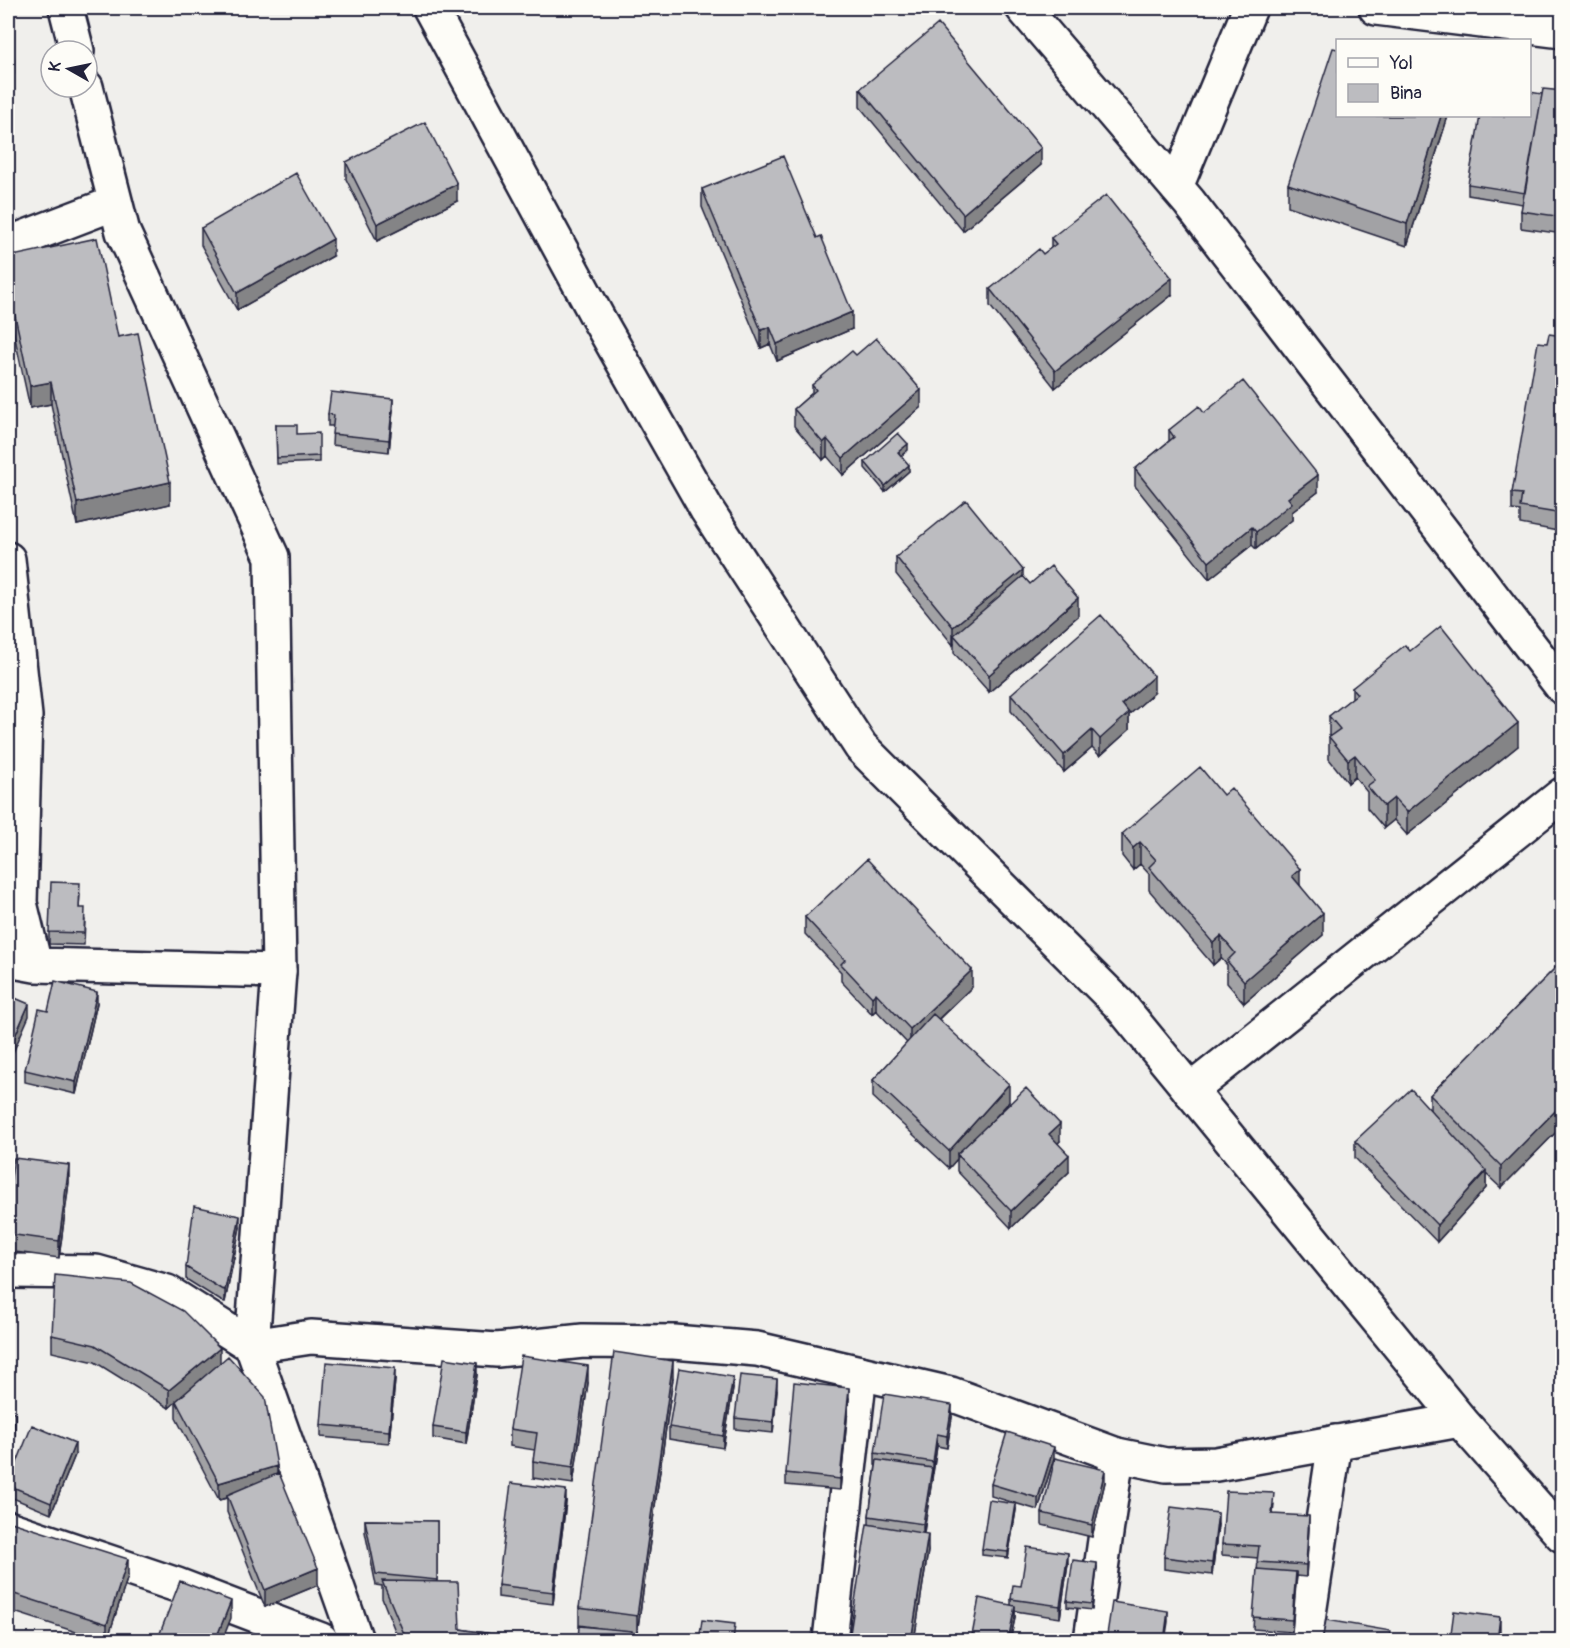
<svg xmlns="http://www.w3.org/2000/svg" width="1570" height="1648" font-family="Pangolin,sans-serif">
  <rect width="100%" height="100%" fill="#f0efec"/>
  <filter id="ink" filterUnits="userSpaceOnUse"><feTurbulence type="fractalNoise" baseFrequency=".0167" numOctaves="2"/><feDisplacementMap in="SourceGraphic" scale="12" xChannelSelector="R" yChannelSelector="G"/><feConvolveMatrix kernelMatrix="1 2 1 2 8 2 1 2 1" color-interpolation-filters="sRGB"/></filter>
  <g filter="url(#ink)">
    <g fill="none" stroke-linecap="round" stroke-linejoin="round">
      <!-- minor casing -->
      <g stroke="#22223b" stroke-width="38">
        <path id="minor" d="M1023,8l166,194 373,485
          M1376,8l186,23
          M1176,187l74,-179
          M8,244l107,-41
          M8,559l17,157 -5,187 15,62
          M8,960l27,5 244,6
          M1190,1091l372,-296
          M8,1528l169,57 144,55
          M830,1640l30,-267
          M1091,1640l26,-185
          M1305,1640l30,-198"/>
      </g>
      <!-- tertiary casing -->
      <g stroke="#22223b" stroke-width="38">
        <path id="tertiary" d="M66,8l11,43
          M86,87l37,145 149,325 7,414 -27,375 104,294
          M8,1271l88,1 71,20 85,54 59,-9 186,13 86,-9 91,1 83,7 194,45 166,61 49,10 50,-1 244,-44"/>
      </g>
      <!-- secondary casing -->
      <g stroke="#22223b" stroke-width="38">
        <path id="secondary" d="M430,8l169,312 108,190 154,237 259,258 340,415 102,115"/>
      </g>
      <!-- minor -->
      <use href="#minor" stroke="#fdfcf7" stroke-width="33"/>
      <!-- tertiary -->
      <use href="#tertiary" stroke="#fdfcf7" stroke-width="33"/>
      <!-- secondary -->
      <use href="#secondary" stroke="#fdfcf7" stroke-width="33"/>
    </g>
    <!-- wall -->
    <path fill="#a2a2a5" stroke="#22223b" stroke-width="1.5" d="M8,8h3v6l-3,-4 6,52v12h-6z
      M860,89l181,76 -78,66 -103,-124z
      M1563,91v143l-42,-6v-17l2,-7 -55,-9v-11l74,-90z
      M1448,116l-41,130 -119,-40v-22z
      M346,162l111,39 -80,40 -31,-62z
      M702,189l150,140 -75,32 -7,-17 -9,4 -59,-141z
      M201,228l132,28 -96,54 -36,-65z
      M1051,238l121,57 -117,93 -65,-82v-17l53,-35 8,-6z
      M8,257l110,80 52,167 -93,21 -26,-121 -21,4 -22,-102z
      M1563,336v196l-43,-8v-13l-8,-1v-17l35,-150z
      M856,355l65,52 -78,68 -16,-19 -4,4 -29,-34v-17l18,-16v-8z
      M393,410l-4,42 -57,-7 1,-19h-5v-12z
      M1204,413l114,79 -26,20v8l-36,29 -4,-4 -43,34 -74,-93v-17l34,-28v-11z
      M276,425l43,31v6l-42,2z
      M908,450l-7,6 8,15 -24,21 -20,-24v-6z
      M896,557l127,20 7,7 48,32 -89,76 -35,-39v-9l-1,1 -57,-71z
      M1410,651l108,95 -111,89 -13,-15 -10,8 -17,-20v-16l-12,-15 -7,6 -19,-24v-43l23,-18v-10z
      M1154,693l-25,22v15l-29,26 -8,-8 -28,24 -53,-61v-17z
      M1122,834l178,51 23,50 -79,68 -17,-20v-18l-6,-7 -8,7 -64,-75v-16l-9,-10 -7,6 -11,-14z
      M80,895l-1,13 6,12 -1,25 -35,-1v-12z
      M805,917l167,70 -33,32 70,83 -16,17 67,22 -2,2 11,29 -58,56 -54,-57v-12l-8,9 -76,-71v-17l34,-37 -31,-33 -4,4 -31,-33v-9l-36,-38z
      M1563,960v165l-62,63 -15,-14v14l-49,54 -82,-84v-17l75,-31v-15z
      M97,1003l-21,91 -51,-12v-12l23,-59z
      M69,1182l-10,76 -51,-7v-67z
      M240,1227l-15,75 -4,-1 -35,-22v-12z
      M52,1335l168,28 57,111 41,111 -53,22 -38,-95v-14l-8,2 -43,-82v-17l-7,7 -74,-46 -43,-10z
      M477,1375l-11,69 -33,-6v-11z
      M673,1378l-36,256 -5,-1v8l-33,-13 -20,-3v-17z
      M395,1380l-6,63 -68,-6v-12z
      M588,1383l-15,101 -40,-6v-17l2,-11 -25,-4v-17z
      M733,1389l-10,59 -54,-9v-12z
      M777,1390l-4,43 -38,-4v-11z
      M849,1399l-9,91 -54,-5v-12z
      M952,1417l-5,31 -10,-2 -13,87 4,18 -14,90h-65l20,-116v-9l7,-51h-1v-12z
      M75,1455l-24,59 -43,-18v-11z
      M1054,1458l-16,52 -47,-14v-12z
      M1105,1482l-13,55 -50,-12v-12z
      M566,1502l-13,102 -55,-7v-12z
      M1274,1505l-1,9 36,13 -3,50 -10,-1 -4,56 -39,-3 5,-71 -36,-3v-11z
      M1016,1510l-8,48 -26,-3v-6z
      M365,1520l72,1v60l23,48 75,12h-136l-17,-43v-12l-6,-1 -11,-53z
      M8,1521l120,55 -21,65h-3l-96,-31z
      M1218,1525l-6,50 -48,-6v-12z
      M1068,1564l-8,54 -45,-7v7l-5,23h-39l40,-36v-6l10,-13z
      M1097,1568l-5,42 -25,-3v-6z"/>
    <!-- shaded-wall -->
    <path fill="#848486" stroke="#22223b" stroke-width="1.5" d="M1441,116h7l-41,130v-22z
      M11,120v12l-3,56v-12z
      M1041,148v17l-78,66v-17z
      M457,184v17l-80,40v-17z
      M333,239v17l-96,54v-17z
      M1172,278v17l-117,93v-17z
      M852,312v17l-75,32v-17z
      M770,327v17l-9,4v-18z
      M51,382v22l-21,4v-22z
      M921,390v17l-78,68v-17z
      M393,399v11l-4,42v-12z
      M827,439v17l-4,4v-17z
      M908,444v6l-10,8v-6z
      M909,465v6l-24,21v-6z
      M1318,475v17l-26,20v8l-36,29v-17l32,-34z
      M170,482v22l-93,21v-22z
      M1252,527v18l-43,34v-17z
      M1023,570v17l-69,48v9l-1,1v-18z
      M1078,598v18l-89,76v-17z
      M1154,676v17l-25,22v15l-29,26v-17l22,-35z
      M1518,723v23l-111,89v-23z
      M1092,730v18l-28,24v-17z
      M1355,755v22l-7,6v-23z
      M1394,798v22l-10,8v-22z
      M1140,842v22l-7,6v-22z
      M1300,869v23l-8,-16z
      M1323,913v22l-79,68v-22z
      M1221,936v22l-8,7v-22z
      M972,970v17l-62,59v-17z
      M97,992v11l-21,91v-12z
      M876,993v17l-4,4v-17z
      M29,1004v12l-21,48v-12z
      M1009,1084v18l-50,55 -2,-3v5l-8,9v-17z
      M1563,1103v22l-62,63v-22z
      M1060,1124v17l-11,11v-18z
      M1069,1155v17l-58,56v-17z
      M69,1165v17l-10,76v-17z
      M1486,1171v17l-49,54v-17z
      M240,1216v11l-15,75v-12z
      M220,1348v17l-51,43v-18z
      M673,1361v17l-36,256v-18z
      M477,1363v12l-11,69v-12z
      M588,1366v17l-15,101v-17z
      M395,1368v12l-6,63v-12z
      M733,1377v12l-10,59v-12z
      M777,1379v11l-4,43v-11z
      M849,1388v11l-9,91v-11z
      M952,1405v12l-5,31v-12z
      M15,1412v25l-7,26v-18z
      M937,1434v12l-4,28v-12z
      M75,1443v12l-24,59v-11z
      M1054,1447v11l-16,52v-12z
      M277,1466v17l-50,12v3l-8,2v-17z
      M932,1468v12l-9,56v-12z
      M1105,1470v12l-13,55v-12z
      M566,1490v12l-13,102v-12z
      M1016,1504v6l-8,48v-6z
      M1218,1513v12l-6,50v-12z
      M1309,1516v11l-3,50v-12z
      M928,1534v17l-14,90h-3z
      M1068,1553v11l-8,54v-12z
      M128,1559v17l-21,65v-17z
      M1097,1563v5l-5,42v-6z
      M318,1568v17l-53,22v-17z
      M1296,1572v12l-4,48v-12z
      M231,1601v17l-9,23h-7z
      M1015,1606v12l-5,23h-2z
      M1168,1611v11l-3,19h-1z
      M1500,1617v17l-1,7h-2z"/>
    <!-- building -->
    <path fill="#bcbcc0" stroke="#22223b" stroke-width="1.5" d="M8,8l6,54 -6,1z
      M938,24l103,124 -78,66 -103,-125z
      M1333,48l5,1v67h103l-34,108 -119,-40z
      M1543,89l20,2v126l-42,-6z
      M1530,92l12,2 -17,99 -57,-9 12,-68h50z
      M8,120h3l-3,56z
      M425,122l32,62 -80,40 -31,-62z
      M783,156l34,82 4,-2 31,76 -75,32 -7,-17 -9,3 -59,-141z
      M296,173l37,66 -96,54 -36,-65z
      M1106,195l66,83 -117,93 -65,-82 49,-40 4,5 13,-10 -5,-6z
      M97,238l21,99 20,-4 32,149 -93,21 -26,-121 -21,4 -22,-103v-26z
      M1549,334l14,2v178l-43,-7 2,-13 -10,-1 26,-151 9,1z
      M876,338l45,52 -78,68 -16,-19 -4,4 -29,-34 22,-19 -4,-5 40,-34 4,4z
      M1243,381l75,94 -30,23 4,5 -36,29 -4,-5 -43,35 -74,-93 39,-32 -5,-7 30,-24 5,7z
      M331,392l62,7 -4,41 -57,-6 2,-19 -6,-1z
      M276,425h21v9l22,-1v23l-42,2z
      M898,433l10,11 -10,8 11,13 -24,21 -20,-24z
      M966,500l57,70 -70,57 -57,-70z
      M1051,566l27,32 -89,77 -35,-40 69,-59 7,8z
      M1101,615l53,61 -32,28 7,9 -29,26 -8,-9 -28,25 -53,-61z
      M1441,626l77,97 -111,89 -13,-14 -10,8 -17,-20 8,-6 -20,-25 -7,5 -19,-23 11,-8 -11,-13 28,-22 -5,-6 53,-43 5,6z
      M1200,767l23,28 8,-7 69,81 -8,7 31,37 -79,68 -17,-20 8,-8 -14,-17 -8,7 -64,-76 7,-7 -16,-18 -7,6 -11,-14z
      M867,859l105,111 -62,59 -34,-36 -4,4 -31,-33 4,-4 -40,-43z
      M51,882l29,1 -1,25h6l-1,25 -35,-1z
      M1563,960v143l-62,63 -71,-71z
      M55,981l42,11 -21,90 -51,-12 14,-61 9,2z
      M8,995l21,9 -21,48z
      M933,1014l76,70 -60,67 -76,-71z
      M1026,1088l34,36 -11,10 20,21 -58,56 -54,-57z
      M1411,1089l75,82 -49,54 -82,-84z
      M14,1158l55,7 -10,76 -51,-7v-50h2z
      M194,1206l46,10 -15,74 -4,-1 -35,-22z
      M55,1275l76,8 52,28 37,37 -51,42 -74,-45 -43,-10z
      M614,1352l59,9 -36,255 -58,-8z
      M228,1356l37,41 12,69 -58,17 -43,-82z
      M521,1356l67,10 -15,101 -40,-6 4,-28 -27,-4z
      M444,1358l33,5 -11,69 -33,-5z
      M326,1362l69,6 -6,63 -68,-6z
      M679,1368l54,9 -10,59 -54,-9z
      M740,1375l37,4 -4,43 -38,-4z
      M794,1382l55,6 -9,91 -54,-6z
      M884,1394l68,11 -5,31 -10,-2 -4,28 -58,-9z
      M8,1411l7,1v8l-7,25z
      M32,1425l43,18 -24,60 -43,-18z
      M1007,1432l47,15 -16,51 -47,-14z
      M1055,1458l50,12 -13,55 -50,-12z
      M877,1460l55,8 -9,56 -54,-8z
      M279,1473l39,95 -53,22 -38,-95z
      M511,1483l55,7 -13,102 -55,-7z
      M1226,1491l48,2 -2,21 37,2 -3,49 -49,-3 2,-16 -37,-2z
      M989,1500l27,4 -8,48 -26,-3z
      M1171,1507l47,6 -6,50 -48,-6z
      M365,1520l72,1v59l-61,-6z
      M8,1521l120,38 -21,65 -99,-32z
      M867,1524l61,10 -17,107 -62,-1z
      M1027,1547l41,6 -8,53 -49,-7 2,-14 8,1z
      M1073,1560l24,3 -5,41 -25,-3z
      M1257,1569l39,3 -4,48 -39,-3z
      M180,1581l51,20 -16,40h-58z
      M382,1581l76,1 2,47 75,12h-128z
      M979,1598l36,8 -7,35h-37z
      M1112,1602l56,9 -4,30h-58z
      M1454,1611l46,6 -3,24h-47z
      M702,1620l33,4 -2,17h-34z
      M1326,1620l65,11 -1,10h-68z
      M579,1626l53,5 -1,10h-53z
      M1182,1632l21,5 -1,4h-22z"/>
  </g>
  <!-- margin -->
  <rect width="1570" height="1648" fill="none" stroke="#fdfcf7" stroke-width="30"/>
  <rect x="15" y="15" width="1540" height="1618" fill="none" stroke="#22223b" stroke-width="2" filter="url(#ink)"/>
  <!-- legend -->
  <rect x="1336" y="39" width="195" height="78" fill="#fdfcf7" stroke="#a5a5ac" stroke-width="1.5"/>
  <rect x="1348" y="58" width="30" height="9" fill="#fdfcf7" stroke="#a5a5ac" stroke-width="1.5"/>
  <text x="1390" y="69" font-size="18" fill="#22223b">Yol</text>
  <rect x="1348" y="84" width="30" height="18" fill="#bcbcc0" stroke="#a5a5ac" stroke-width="1.5"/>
  <text x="1390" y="99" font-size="18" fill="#22223b">Bina</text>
  <!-- north arrow -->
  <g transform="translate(69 69) rotate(279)"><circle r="28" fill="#fdfcf7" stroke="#a5a5ac" stroke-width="1.5"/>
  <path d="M0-4.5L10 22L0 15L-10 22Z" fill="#22223b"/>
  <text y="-9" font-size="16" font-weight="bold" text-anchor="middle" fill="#22223b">K</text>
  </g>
</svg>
